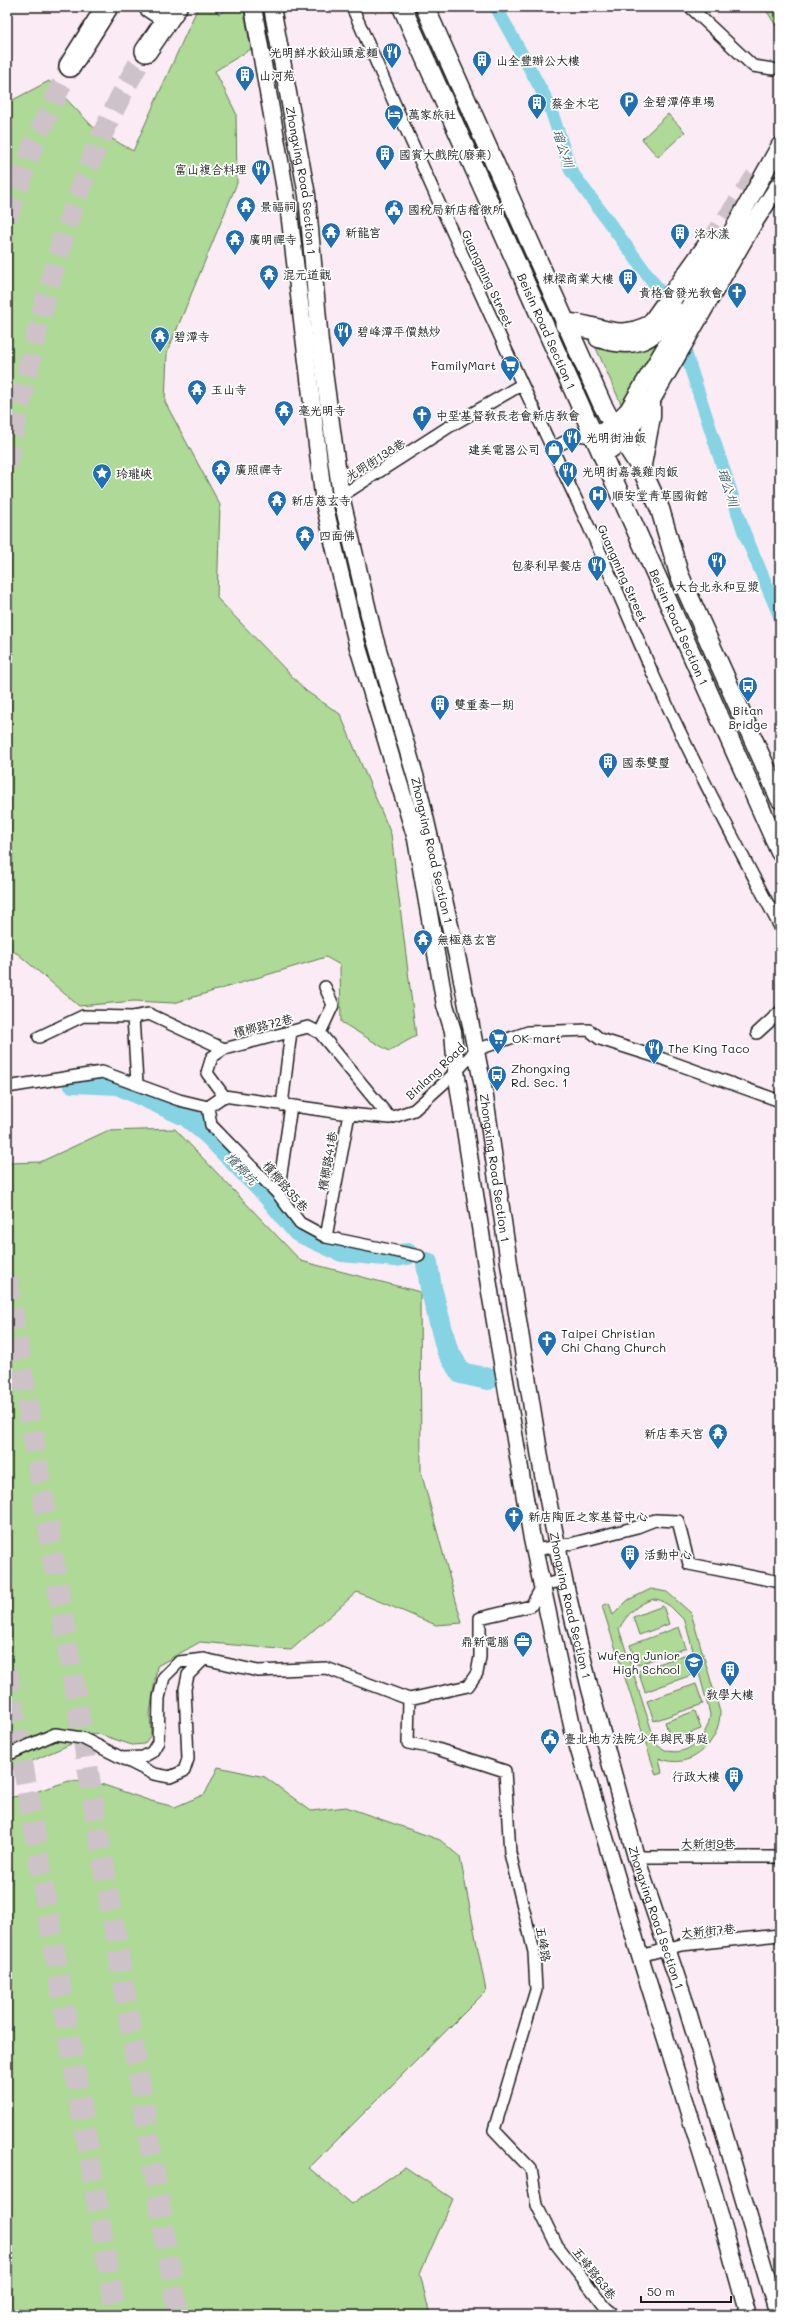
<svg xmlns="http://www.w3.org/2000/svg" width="787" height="2322" font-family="Mali,'LXGW WenKai TC',sans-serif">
  <rect width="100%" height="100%" fill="#faebf4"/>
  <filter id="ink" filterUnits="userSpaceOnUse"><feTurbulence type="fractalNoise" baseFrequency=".025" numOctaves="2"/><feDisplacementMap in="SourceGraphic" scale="8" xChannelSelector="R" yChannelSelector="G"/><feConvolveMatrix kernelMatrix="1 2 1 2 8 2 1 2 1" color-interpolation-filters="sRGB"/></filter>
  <g filter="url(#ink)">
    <!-- green -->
    <path fill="#aed996" stroke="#657a59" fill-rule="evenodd" d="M198,7h14l7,7 13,-7h11l8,42 -36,22 21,42 1,70 -70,170 -2,49 55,103 -3,93 89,93 34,23 51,120 25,202 -27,15 -48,-29 -1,-57 -14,-8 -152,46 -40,-2 -55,5 -61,-52 -11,-6v-845l42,-22 46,48 38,22z
      M764,7h16v25z
      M668,114l17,18 -27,25 -16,-18z
      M592,339h68l-38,67z
      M175,1129l126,132 119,31 1,180 41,151 -26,2 -79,-33 -66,58 -91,-8 -43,24 -7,48 1,21 -7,9 -12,1 -36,-12 -66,29 -23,8v-607l33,-1 67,-31z
      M651,1589l16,3 24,21 29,99c0,31 -30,60 -61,46l3,15 -6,2 -54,-169 7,-3 4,12 15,-15zM654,1599l6,1 10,6 15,15 25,93c-1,26 -31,51 -54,30l-37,-115c8,-15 19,-26 35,-30z
      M663,1606l6,18 -30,11 -6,-18z
      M679,1627l7,21 -49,17 -7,-20z
      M687,1654l7,20 -49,18 -7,-21z
      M696,1684l7,20 -49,17 -7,-20z
      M695,1711l6,18 -30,11 -6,-18z
      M218,1767l47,10 46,34 35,-4 94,33 20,17 26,134 -177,177 43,36 53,-37 48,32 -33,75 10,41h-423v-517l22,-4 40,-13 26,1 56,19 24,6 30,-13z"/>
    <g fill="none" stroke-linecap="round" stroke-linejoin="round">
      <!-- canal -->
      <path stroke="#85d3e3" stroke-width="13" d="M496,7l53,97 22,67 93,126
        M686,354l58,178 36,85"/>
      <!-- river -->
      <path stroke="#85d3e3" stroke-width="22" d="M73,1082l45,2 69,32 23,19 60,62 28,34 44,20 54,5 11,-2
        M427,1263l4,25 16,62 14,23 27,6"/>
      <!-- highway-tunnel -->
      <path stroke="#cec2c9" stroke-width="21" stroke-dasharray="21 10" stroke-linecap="butt" d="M7,218l28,-77 35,-75
        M709,245l48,-70
        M7,466c30,-144 62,-288 139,-415
        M7,1278l171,1037
        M7,1670l109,645"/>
      <!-- street casing -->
      <g stroke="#1c1c1c" stroke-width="14">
        <path id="street" d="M352,7c72,165 147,329 224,492 27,57 51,115 76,173 39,87 84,171 128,255
          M690,7l63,59 20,3
          M551,449l27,-14 15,2
          M324,503l17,-7 106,-68 74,-43
          M133,1017l16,-3 75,35 84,-22 12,6 70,85
          M320,1033l13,-28 -8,-18
          M757,1033l23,-21
          M39,1037l44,-21 50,1 4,66
          M7,1087l95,-15 77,28 29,7 16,-11 125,18 41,4 24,-8 41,-37 21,-23 52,-18 61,-2 11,9 63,20 117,42
          M224,1096l-17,-23 5,-16 12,-8
          M282,1105l9,-74
          M208,1107l3,18 67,69 22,29 26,14 93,19
          M278,1194l13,-88
          M326,1237l23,-123
          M535,1550l35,-6 67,-17 18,-7 23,1 11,43 91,18
          M409,1699l-1,44 26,5 71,23 5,82 24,99 2,38 -42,140 37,39 6,36 19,39 50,64 9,7
          M7,1755l48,-21 27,4 72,36 16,3 14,-6 4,-12 -3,-70 3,-14 16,-16
          M124,1758l19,-1 9,-5 6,-10 1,-44 5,-21 15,-15 25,-3 54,12 68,-3 83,31 59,-13 9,-13 3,-16v-39l51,-12 12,-21 21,-5
          M636,1857h144
          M640,1956l41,-11 99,-10"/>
      </g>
      <!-- secondary casing -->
      <g stroke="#1c1c1c" stroke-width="19">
        <g id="secondary">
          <path d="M253,7l36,205 35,291 33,141 59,195 29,166 8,26 3,40 35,227 41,241 41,191 67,226 73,234 35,125"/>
          <path id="s1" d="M272,7l35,188 13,147 21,154 33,140 43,146 42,183 26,132 25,173 32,200 22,110 26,109 46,168 51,151 91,307"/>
          <path d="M598,339c37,12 56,3 78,-29"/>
          <path d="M593,437l20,-12 15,-15 79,-134 73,-131"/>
          <path d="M602,456l21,-15 19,-31 10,-10 102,-177 26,-40"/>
          <path d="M642,470l10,-53v-17"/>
        </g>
      </g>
      <!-- primary casing -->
      <g stroke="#1c1c1c" stroke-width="21">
        <g id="primary">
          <path id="s2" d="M402,7l378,845"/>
          <path d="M425,7l177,397 11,21 29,45 18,39 19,65 101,225"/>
        </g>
      </g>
      <!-- highway casing -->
      <g stroke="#1c1c1c" stroke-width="24">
        <path id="highway" d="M150,7l17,11
          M146,51l30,-44
          M70,66l37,-59
          M566,324c36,2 49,20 85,2l58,-81"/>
      </g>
      <!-- street -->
      <use href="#street" stroke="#fff" stroke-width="11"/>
      <!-- secondary -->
      <use href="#secondary" stroke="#fff" stroke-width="16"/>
      <!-- primary -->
      <use href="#primary" stroke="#fff" stroke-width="18"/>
      <!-- highway -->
      <use href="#highway" stroke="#fff" stroke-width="21"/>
    </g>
  </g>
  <!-- icons -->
  <defs>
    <g id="restaurant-pin" transform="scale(1)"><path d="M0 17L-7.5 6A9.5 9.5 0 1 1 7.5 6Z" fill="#1f6fb2" stroke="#fff"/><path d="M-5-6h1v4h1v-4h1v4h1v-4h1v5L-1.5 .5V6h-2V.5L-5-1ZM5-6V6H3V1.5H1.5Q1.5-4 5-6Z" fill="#fff"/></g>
    <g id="building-pin" transform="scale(1)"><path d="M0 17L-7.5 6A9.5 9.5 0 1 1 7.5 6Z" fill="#1f6fb2" stroke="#fff"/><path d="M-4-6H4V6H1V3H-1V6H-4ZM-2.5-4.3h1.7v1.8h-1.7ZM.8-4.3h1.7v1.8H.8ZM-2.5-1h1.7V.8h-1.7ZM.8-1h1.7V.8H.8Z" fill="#fff"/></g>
    <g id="parking-pin" transform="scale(1)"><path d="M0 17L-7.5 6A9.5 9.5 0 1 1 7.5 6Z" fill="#1f6fb2" stroke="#fff"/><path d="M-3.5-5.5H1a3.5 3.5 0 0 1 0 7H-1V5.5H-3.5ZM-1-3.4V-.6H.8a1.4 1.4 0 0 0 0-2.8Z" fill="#fff"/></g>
    <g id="hotel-pin" transform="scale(1)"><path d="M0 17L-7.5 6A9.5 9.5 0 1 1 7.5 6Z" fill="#1f6fb2" stroke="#fff"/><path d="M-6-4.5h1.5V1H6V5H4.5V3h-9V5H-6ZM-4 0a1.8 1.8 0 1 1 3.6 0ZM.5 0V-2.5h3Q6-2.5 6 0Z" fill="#fff"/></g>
    <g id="temple-pin" transform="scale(1)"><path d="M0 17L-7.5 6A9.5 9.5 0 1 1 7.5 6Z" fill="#1f6fb2" stroke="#fff"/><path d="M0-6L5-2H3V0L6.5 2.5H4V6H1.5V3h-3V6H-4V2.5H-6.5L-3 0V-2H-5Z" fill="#fff"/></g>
    <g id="civic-pin" transform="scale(1)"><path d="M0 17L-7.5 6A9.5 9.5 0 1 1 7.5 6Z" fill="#1f6fb2" stroke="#fff"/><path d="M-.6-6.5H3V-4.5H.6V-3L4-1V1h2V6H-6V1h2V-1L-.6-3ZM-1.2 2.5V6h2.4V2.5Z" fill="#fff"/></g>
    <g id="church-pin" transform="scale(1)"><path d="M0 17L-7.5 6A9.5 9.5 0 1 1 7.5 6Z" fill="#1f6fb2" stroke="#fff"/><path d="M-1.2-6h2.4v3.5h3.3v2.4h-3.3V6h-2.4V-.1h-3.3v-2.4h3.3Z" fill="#fff"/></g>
    <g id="supermarket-pin" transform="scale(1)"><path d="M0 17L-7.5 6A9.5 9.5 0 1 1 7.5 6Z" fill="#1f6fb2" stroke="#fff"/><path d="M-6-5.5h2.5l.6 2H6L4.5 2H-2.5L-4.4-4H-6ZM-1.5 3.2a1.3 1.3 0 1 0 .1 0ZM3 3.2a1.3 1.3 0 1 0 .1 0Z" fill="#fff"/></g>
    <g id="shop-pin" transform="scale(1)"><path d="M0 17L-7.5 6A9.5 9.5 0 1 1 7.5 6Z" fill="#1f6fb2" stroke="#fff"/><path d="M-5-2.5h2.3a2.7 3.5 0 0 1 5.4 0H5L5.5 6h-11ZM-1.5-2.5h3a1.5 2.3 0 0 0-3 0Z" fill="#fff"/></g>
    <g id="sight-pin" transform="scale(1)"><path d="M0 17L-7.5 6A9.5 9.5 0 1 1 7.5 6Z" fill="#1f6fb2" stroke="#fff"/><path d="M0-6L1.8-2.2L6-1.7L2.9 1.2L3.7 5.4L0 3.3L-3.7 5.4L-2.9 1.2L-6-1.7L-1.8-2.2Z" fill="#fff"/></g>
    <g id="hospital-pin" transform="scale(1)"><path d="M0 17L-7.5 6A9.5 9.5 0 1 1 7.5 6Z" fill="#1f6fb2" stroke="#fff"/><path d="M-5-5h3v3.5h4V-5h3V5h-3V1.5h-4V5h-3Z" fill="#fff"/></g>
    <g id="bus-pin" transform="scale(1)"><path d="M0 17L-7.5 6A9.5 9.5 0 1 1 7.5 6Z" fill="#1f6fb2" stroke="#fff"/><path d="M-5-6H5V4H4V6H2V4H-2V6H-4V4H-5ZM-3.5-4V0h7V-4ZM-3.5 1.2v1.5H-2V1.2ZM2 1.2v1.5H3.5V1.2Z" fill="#fff"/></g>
    <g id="office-pin" transform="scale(1)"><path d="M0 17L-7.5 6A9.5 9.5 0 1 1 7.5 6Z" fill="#1f6fb2" stroke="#fff"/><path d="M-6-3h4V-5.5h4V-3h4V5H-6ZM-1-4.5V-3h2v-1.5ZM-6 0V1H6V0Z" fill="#fff"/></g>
    <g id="school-pin" transform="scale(1)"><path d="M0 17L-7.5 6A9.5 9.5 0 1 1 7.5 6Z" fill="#1f6fb2" stroke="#fff"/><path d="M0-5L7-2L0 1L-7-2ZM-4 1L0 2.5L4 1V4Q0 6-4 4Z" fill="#fff"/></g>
  </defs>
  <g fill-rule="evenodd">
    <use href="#restaurant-pin" x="392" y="52"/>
    <use href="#building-pin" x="482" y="60"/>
    <use href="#building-pin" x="245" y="75"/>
    <use href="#parking-pin" x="629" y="101"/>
    <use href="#building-pin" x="537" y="103"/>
    <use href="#hotel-pin" x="394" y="114"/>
    <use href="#building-pin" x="385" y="154"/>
    <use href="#restaurant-pin" x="261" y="169"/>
    <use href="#temple-pin" x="246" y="206"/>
    <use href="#civic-pin" x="394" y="209"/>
    <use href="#temple-pin" x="331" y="232"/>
    <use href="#building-pin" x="680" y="233"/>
    <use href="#temple-pin" x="235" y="239"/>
    <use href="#temple-pin" x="269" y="274"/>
    <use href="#building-pin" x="628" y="278"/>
    <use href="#church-pin" x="737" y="292"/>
    <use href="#restaurant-pin" x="343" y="331"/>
    <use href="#temple-pin" x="160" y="336"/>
    <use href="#supermarket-pin" x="510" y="365"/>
    <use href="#temple-pin" x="197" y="389"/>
    <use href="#temple-pin" x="284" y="410"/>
    <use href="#church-pin" x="422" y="415"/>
    <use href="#restaurant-pin" x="572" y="437"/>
    <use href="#shop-pin" x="554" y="449"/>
    <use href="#temple-pin" x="221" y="469"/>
    <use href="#restaurant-pin" x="568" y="471"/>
    <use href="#sight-pin" x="102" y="473"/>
    <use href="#hospital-pin" x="598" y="495"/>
    <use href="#temple-pin" x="277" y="500"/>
    <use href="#temple-pin" x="305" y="535"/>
    <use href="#restaurant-pin" x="717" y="561"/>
    <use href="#restaurant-pin" x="597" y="565"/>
    <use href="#bus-pin" x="748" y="686"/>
    <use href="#building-pin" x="440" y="704"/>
    <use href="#building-pin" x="608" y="762"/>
    <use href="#temple-pin" x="423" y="939"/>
    <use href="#supermarket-pin" x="498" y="1038"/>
    <use href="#restaurant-pin" x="654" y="1048"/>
    <use href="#bus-pin" x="497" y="1075"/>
    <use href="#church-pin" x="547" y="1340"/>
    <use href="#temple-pin" x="718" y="1433"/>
    <use href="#church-pin" x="514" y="1516"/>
    <use href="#building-pin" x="630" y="1554"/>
    <use href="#office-pin" x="523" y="1641"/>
    <use href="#school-pin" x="694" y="1662"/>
    <use href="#building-pin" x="730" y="1670"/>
    <use href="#civic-pin" x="550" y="1738"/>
    <use href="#building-pin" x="734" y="1776"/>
  </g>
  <g text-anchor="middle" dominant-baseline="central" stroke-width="3.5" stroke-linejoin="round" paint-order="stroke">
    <!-- poi labels -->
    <g font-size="12" fill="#1c1c1c" stroke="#fff" text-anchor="start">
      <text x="378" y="52" text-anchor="end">光明鮮水餃汕頭意麵</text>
      <text x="496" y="60">山全豐辦公大樓</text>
      <text x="259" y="75">山河苑</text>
      <text x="643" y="101">金碧潭停車場</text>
      <text x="551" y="103">蔡金木宅</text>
      <text x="408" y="114">萬家旅社</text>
      <text x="399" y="154">國賓大戲院(廢棄)</text>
      <text x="247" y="169" text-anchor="end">富山複合料理</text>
      <text x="260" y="206">景福祠</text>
      <text x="408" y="209">國稅局新店稽徵所</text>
      <text x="345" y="232">新龍宮</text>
      <text x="694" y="233">洺水漾</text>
      <text x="249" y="239">廣明禪寺</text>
      <text x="283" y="274">混元道觀</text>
      <text x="614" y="278" text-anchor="end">棟樑商業大樓</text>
      <text x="723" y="292" text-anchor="end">貴格會發光教會</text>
      <text x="357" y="331">碧峰潭平價熱炒</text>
      <text x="174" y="336">碧潭寺</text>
      <text x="496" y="365" text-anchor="end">FamilyMart</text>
      <text x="211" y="389">玉山寺</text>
      <text x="298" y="410">毫光明寺</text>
      <text x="436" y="415">中堊基督教長老會新店教會</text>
      <text x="586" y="437">光明街油飯</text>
      <text x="540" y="449" text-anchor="end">建美電器公司</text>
      <text x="235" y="469">廣照禪寺</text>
      <text x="582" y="471">光明街嘉義雞肉飯</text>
      <text x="116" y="473">玲瓏峽</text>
      <text x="612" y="495">順安堂青草國術館</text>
      <text x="291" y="500">新店慈玄寺</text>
      <text x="319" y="535">四面佛</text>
      <text x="583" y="565" text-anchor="end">包麥利早餐店</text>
      <text x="717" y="586" text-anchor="middle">大台北永和豆漿</text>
      <text x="454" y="704">雙重奏一期</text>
      <text x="748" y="710" text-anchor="middle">Bitan<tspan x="748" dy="14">Bridge</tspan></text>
      <text x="622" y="762">國泰雙璽</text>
      <text x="437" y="939">無極慈玄宮</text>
      <text x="512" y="1038">OK mart</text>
      <text x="668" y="1048">The King Taco</text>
      <text x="511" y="1068">Zhongxing<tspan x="511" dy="14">Rd. Sec. 1</tspan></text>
      <text x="561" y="1333">Taipei Christian<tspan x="561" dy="14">Chi Chang Church</tspan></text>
      <text x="704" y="1433" text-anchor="end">新店奉天宮</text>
      <text x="528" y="1516">新店陶匠之家基督中心</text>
      <text x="644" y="1554">活動中心</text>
      <text x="509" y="1641" text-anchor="end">鼎新電腦</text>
      <text x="680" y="1655" text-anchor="end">Wufeng Junior<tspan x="680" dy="14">High School</tspan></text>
      <text x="730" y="1694" text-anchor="middle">教學大樓</text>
      <text x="564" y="1738">臺北地方法院少年與民事庭</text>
      <text x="720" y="1776" text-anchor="end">行政大樓</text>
    </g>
    <!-- street labels -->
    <g font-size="12" fill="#1c1c1c" stroke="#fff">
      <text stroke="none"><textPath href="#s1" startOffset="176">Zhongxing Road Section 1</textPath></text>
      <text transform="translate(488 278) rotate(65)">Guangming Street</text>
      <text stroke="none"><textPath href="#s2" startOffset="355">Beisin Road Section 1</textPath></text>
      <text transform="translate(375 459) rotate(-32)">光明街138巷</text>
      <text transform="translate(623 573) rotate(66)">Guangming Street</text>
      <text stroke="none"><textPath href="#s2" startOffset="679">Beisin Road Section 1</textPath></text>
      <text stroke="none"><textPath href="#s1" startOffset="860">Zhongxing Road Section 1</textPath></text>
      <text transform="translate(263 1025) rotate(-14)">檳榔路72巷</text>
      <text transform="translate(435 1071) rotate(-43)">Binlang Road</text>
      <text transform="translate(327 1161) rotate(-80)">檳榔路41巷</text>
      <text stroke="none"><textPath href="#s1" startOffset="1184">Zhongxing Road Section 1</textPath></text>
      <text transform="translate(286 1186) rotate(49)">檳榔路35巷</text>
      <text stroke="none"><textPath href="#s1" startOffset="1628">Zhongxing Road Section 1</textPath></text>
      <text x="708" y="1843">大新街9巷</text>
      <text stroke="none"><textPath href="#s1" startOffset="1952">Zhongxing Road Section 1</textPath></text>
      <text transform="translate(708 1930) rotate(-5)">大新街7巷</text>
      <text transform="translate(544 1944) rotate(80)">五峰路</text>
      <text transform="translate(595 2273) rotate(52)">五峰路63巷</text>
    </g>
    <!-- water labels -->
    <g font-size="13" font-style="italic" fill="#415c62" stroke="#fff">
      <text transform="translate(564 148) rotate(71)">瑠公圳</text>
      <text transform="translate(729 487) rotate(72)">瑠公圳</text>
      <text transform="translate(242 1168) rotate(46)">檳榔坑</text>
    </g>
  </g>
  <!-- margin -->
  <rect width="787" height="2322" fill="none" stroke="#fff" stroke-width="24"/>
  <rect x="12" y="12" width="763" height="2298" fill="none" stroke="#1c1c1c" stroke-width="1.5" filter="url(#ink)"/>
  <!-- scale -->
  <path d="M641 2296v6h90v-6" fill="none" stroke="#1c1c1c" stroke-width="2"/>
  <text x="647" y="2296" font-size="12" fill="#1c1c1c" stroke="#ffffff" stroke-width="3" paint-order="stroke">50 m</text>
</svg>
